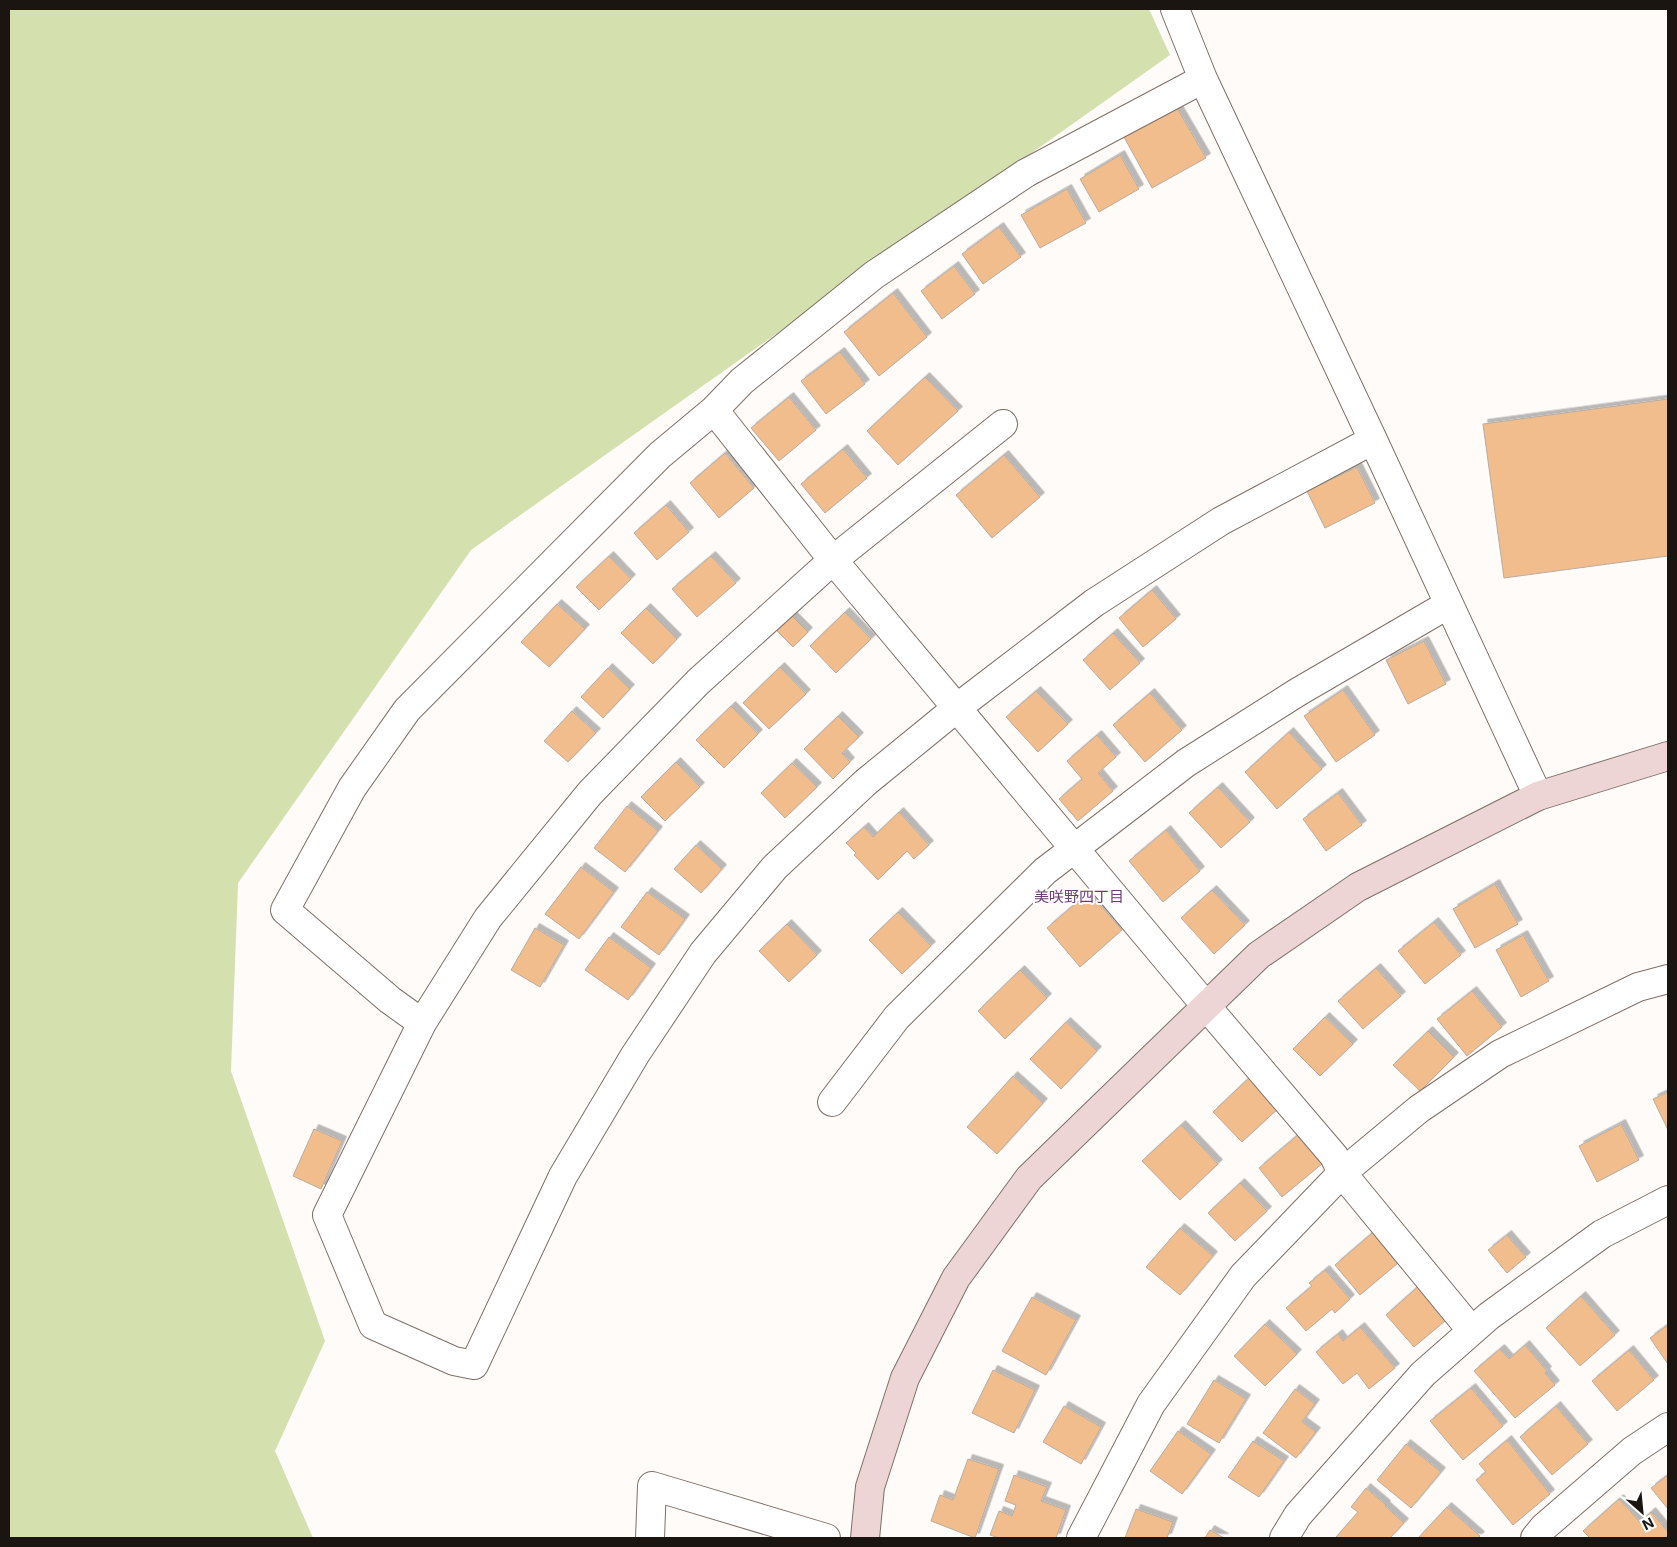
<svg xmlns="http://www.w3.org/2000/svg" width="1677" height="1547" font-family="Inter,'Noto Sans JP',sans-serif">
  <defs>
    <filter id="shadow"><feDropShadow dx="4.5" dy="-4.5" stdDeviation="0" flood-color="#0004"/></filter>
  </defs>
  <rect width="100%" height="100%" fill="#fefbf9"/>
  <!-- green -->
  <path fill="#d4e0ae" d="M9,9h1140l21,46 -699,495 -233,333 -7,188 94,270 -50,110 38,87h-304z"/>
  <!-- building -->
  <path fill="#f1bd8d" stroke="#b9aca0" filter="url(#shadow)" d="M1177,108l29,50 -54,30 -28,-51z
    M1120,155l19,34 -40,23 -19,-33z
    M1067,189l19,34 -46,25 -19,-33z
    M999,227l22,30 -38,27 -21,-30z
    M954,266l21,28 -33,25 -21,-28z
    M893,293l34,44 -48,39 -35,-44z
    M840,352l25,32 -39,30 -25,-33z
    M925,377l33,34 -60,54 -31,-34z
    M789,397l27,33 -37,31 -28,-33z
    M1668,399v157l-164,22 -21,-154z
    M843,449l24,29 -42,35 -24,-29z
    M725,453l29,35 -35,30 -29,-35z
    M1004,455l36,42 -48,41 -36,-43z
    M1357,467l18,36 -50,25 -18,-37z
    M666,505l23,27 -32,28 -23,-27z
    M609,556l22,23 -32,31 -23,-23z
    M711,556l25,27 -39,34 -25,-28z
    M1152,590l24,29 -33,28 -24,-29z
    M557,604l28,25 -36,38 -28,-25z
    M646,608l31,31 -24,25 -32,-31z
    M845,612l26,27 -35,34 -26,-27z
    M791,615l17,17 -15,15 -17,-17z
    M1113,633l27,30 -30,27 -27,-30z
    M1424,641l22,43 -38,20 -22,-44z
    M780,667l26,27 -37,35 -26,-26z
    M608,668l22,21 -27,29 -22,-21z
    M1343,690l32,45 -39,27 -32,-46z
    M1036,691l32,33 -30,28 -32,-35z
    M1150,693l32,37 -37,32 -32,-37z
    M731,706l27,28 -34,34 -28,-28z
    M572,711l24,22 -28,29 -24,-21z
    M838,716l21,21 -17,16 8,9 -17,17 -29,-30z
    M1289,732l33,37 -45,40 -32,-37z
    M1097,735l19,22 -18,16 15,18 -35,30 -19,-22 23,-20 -15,-18z
    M676,762l24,25 -35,34 -24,-24z
    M792,763l25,24 -32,31 -24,-25z
    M1218,787l32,35 -29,26 -32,-35z
    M1338,793l24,32 -36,26 -23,-32z
    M627,806l31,25 -33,41 -31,-24z
    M899,812l30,33 -15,14 -7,-8 -29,29 -24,-25 2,-2 -10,-10 18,-16 9,10z
    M1166,830l34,41 -37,31 -34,-41z
    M696,845l26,24 -21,24 -27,-24z
    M581,867l33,25 -35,47 -34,-25z
    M1495,884l23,40 -43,24 -22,-39z
    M1212,890l33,35 -31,29 -33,-36z
    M647,892l38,27 -26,36 -38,-28z
    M1089,892l33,38 -42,37 -33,-39z
    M898,912l33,34 -29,28 -33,-34z
    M1434,922l27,33 -36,29 -27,-33z
    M787,924l30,31 -28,27 -30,-31z
    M535,928l29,17 -24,42 -29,-17z
    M1523,935l26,46 -28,16 -25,-47z
    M609,937l42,31 -23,32 -43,-30z
    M1376,968l25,28 -38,33 -25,-28z
    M1020,970l27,28 -42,41 -27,-28z
    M1472,991l30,36 -35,29 -30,-37z
    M1325,1017l28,27 -33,32 -27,-27z
    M1066,1022l31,29 -36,38 -31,-30z
    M1428,1031l26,26 -34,34 -27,-26z
    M1252,1075l29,31 -39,36 -29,-30z
    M1013,1076l30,27 -46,51 -30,-27z
    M1668,1092v38l-15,-31z
    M1621,1124l18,36 -42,22 -18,-36z
    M1181,1125l37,39 -38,36 -38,-39z
    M314,1129l28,12 -21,48 -28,-13z
    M1299,1134l24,29 -41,34 -23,-29z
    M1240,1183l27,28 -32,30 -27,-28z
    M1180,1228l33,28 -33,39 -34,-28z
    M1378,1228l26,30 -44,37 -25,-30z
    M1507,1235l19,22 -19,16 -19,-23z
    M1325,1270l25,29 -15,14 -3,-4 -26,22 -20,-23 26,-22 -3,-3z
    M1422,1283l29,33 -37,31 -28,-32z
    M1581,1296l34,39 -35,31 -34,-38z
    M1032,1297l44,23 -30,55 -44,-24z
    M1265,1324l32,30 -32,32 -31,-30z
    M1668,1325v39l-18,-26z
    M1360,1327l35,41 -26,21 -12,-16 -14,11 -27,-32 22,-18 5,7z
    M1525,1345l22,26 -2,2 10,12 -40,33 -41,-47 26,-22 9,10z
    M1629,1350l25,30 -37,31 -25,-30z
    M993,1370l42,20 -21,43 -42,-20z
    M1214,1380l32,19 -27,44 -32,-19z
    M1471,1388l32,38 -40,34 -33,-39z
    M1295,1389l20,15 -13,18 14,10 -20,26 -33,-25z
    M1064,1406l37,21 -20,37 -38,-22z
    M1556,1406l32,38 -36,31 -32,-38z
    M1178,1431l33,23 -29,40 -32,-23z
    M1507,1440l43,54 -37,31 -37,-45 10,-8 -7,-8z
    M1253,1441l31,20 -25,36 -31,-20z
    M1406,1444l35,28 -30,36 -34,-28z
    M968,1459l31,10 -24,69 -44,-17 9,-26 13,5z
    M1014,1475l33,12 -6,14 25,9 -10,28h-57l-9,-3 9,-24 13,5 4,-11 -11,-4z
    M1668,1475v34l-17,-21z
    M1366,1488l20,17 -1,1 19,17 -14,15h-52l-2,-1 22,-25 -7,-5z
    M1619,1499l21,23 11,-10 17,20v3l-3,3h-75l-7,-7z
    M1447,1507l33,29 -2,2h-60z
    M1136,1509l37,13 -6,16h-42z
    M1210,1530l14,8h-19z"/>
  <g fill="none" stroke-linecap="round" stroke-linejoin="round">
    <!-- street casing -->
    <g stroke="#7f7068" stroke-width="30">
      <path id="street" d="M1175,9l28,70 170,361 165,356
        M714,410l119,150 373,446 128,150 8,17 130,158
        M1003,424l-170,136 -135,122 -108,111 -102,125 -66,105 -95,192 46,110 81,36 20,4 89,-189 72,-121 68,-102 72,-86 91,-85 92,-75 136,-104 127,-82 152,-81
        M422,1023l-32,-23 -105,-90 67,-122 55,-78 253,-255 54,-45 28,-29 132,-106 152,-102 177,-94
        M832,1102l65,-85 148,-146 141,-108 112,-71 151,-88
        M650,1538l2,-52 174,52
        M1081,1538l70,-134 92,-128 99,-103 77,-64 81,-55 138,-67 30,-8
        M1284,1538l14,-23 125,-141 66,-58 113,-82 66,-34
        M1535,1538l9,-11 88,-76 36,-24"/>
    </g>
    <!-- secondary casing -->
    <g stroke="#7f7068" stroke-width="30">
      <path id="secondary" d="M865,1538l5,-51 35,-109 51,-100 73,-100 230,-223 99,-68 180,-91 130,-40"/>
    </g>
    <!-- street -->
    <use href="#street" stroke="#fff" stroke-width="28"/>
    <!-- secondary -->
    <use href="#secondary" stroke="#ecd5d4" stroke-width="28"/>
  </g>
  <g text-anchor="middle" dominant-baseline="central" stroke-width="4" stroke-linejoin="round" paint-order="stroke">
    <!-- neighbourhood labels -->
    <g font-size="15" fill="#6a3e74" stroke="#fff">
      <text x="1079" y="896">美咲野四丁目</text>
    </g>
  </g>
  <!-- border -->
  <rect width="1677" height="1547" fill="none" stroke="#1a1511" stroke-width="20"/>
  <!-- north arrow -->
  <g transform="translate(1642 1512) rotate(153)" stroke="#ffffff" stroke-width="4" paint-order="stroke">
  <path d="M0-4L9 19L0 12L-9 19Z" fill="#1a1511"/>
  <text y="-8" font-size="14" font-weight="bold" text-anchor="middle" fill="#1a1511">N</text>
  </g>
</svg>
